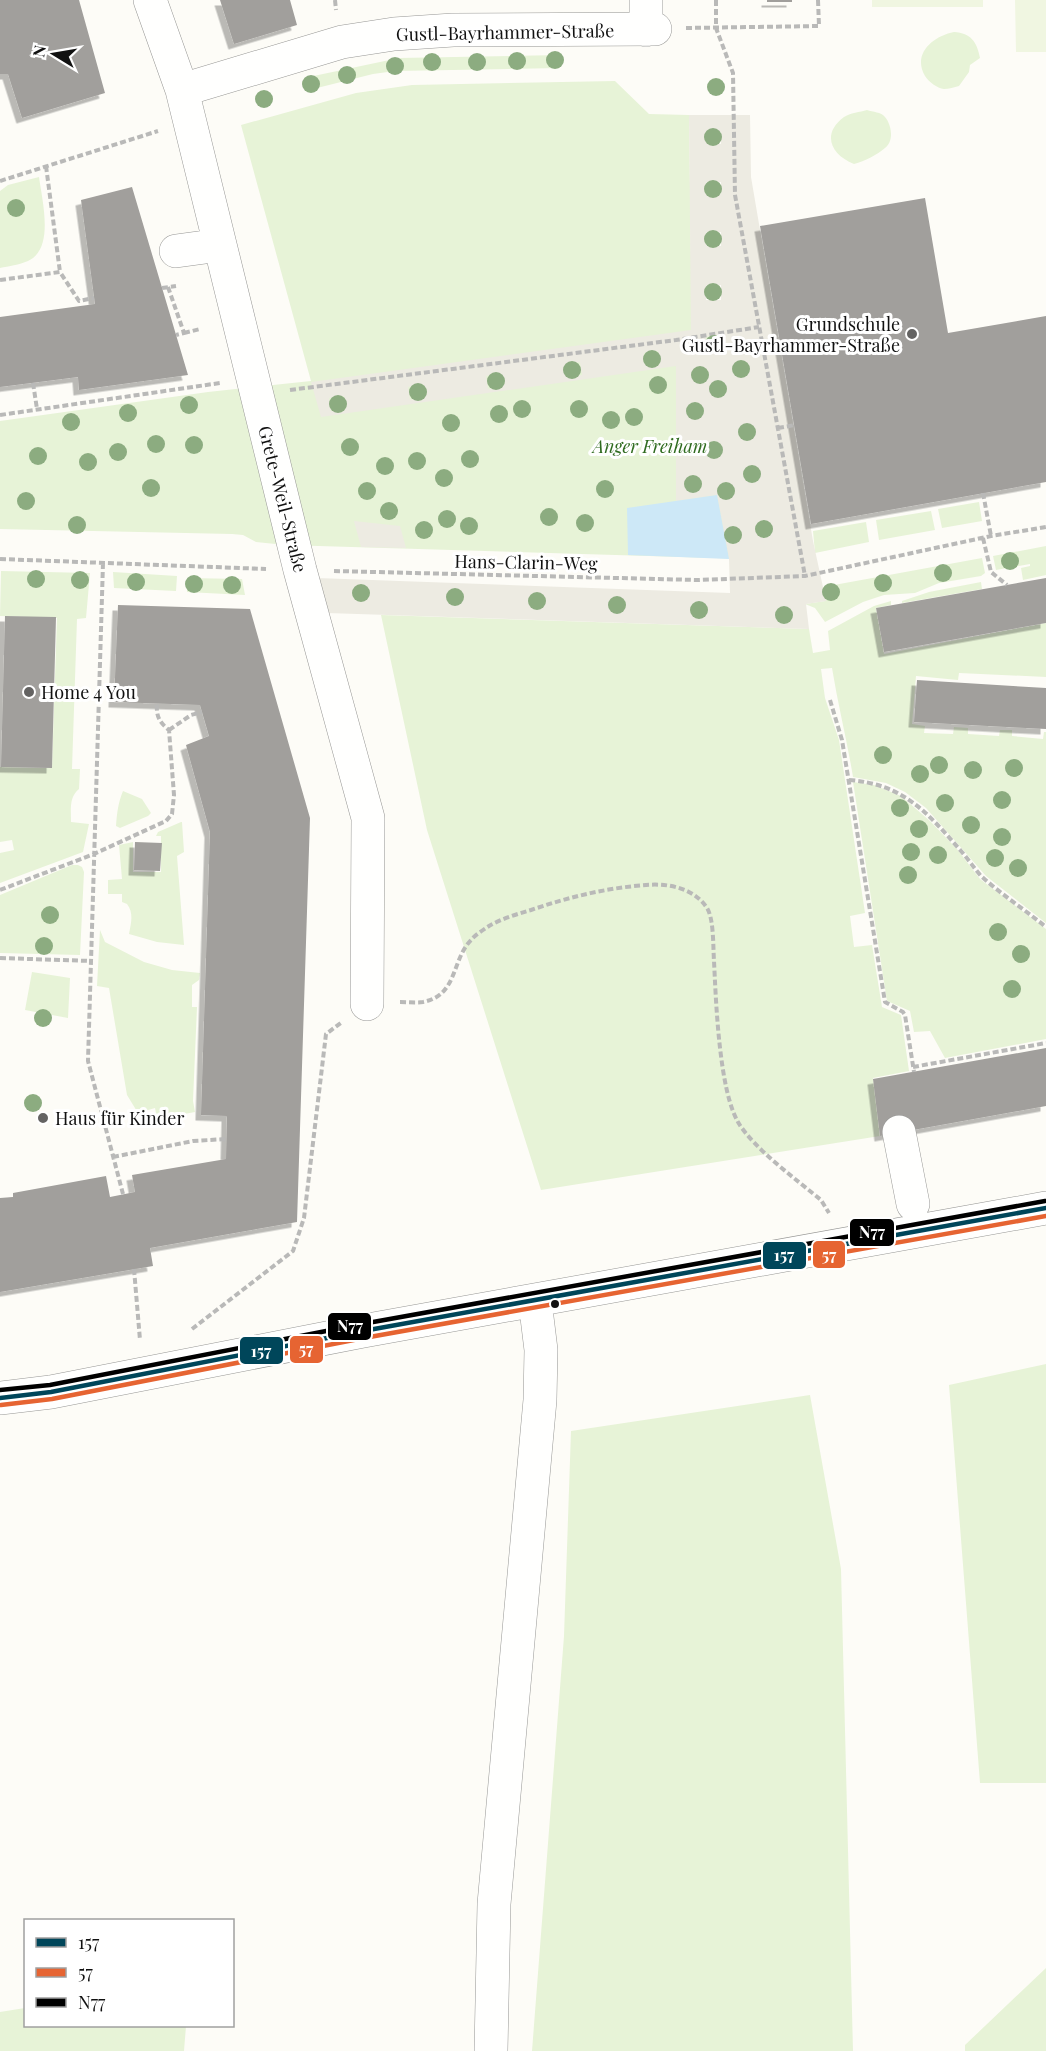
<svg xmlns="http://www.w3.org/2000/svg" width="1046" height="2051" font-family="'Playfair Display',serif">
  <defs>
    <filter id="shadow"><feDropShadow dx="-5.5" dy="5.5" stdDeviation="0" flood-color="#0004"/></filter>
  </defs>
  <rect width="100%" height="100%" fill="#fdfcf7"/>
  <!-- green -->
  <path fill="#e7f3d7" d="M954,32c17,1 23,10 26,26l-10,7 -1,7 -10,14c-5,1 -10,3 -15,3 -7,-1 -15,-7 -19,-13 -13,-22 8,-40 29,-44z
    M561,55l-1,13 -165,3 -22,3 -68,17 -3,-9 3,-1 -1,-3 95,-20z
    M615,81l34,33 40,1 3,214 49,-6 41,237 -497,-15 -29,-3 -13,-7 -11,-1 -232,-5v-108l208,-29 103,-11 -70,-256 115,-32 56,-8z
    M867,110c6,2 14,2 18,7 7,8 9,25 0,31 -8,7 -20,13 -31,16 -23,-9 -33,-30 -10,-47 6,-4 16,-5 23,-7z
    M39,177c3,23 16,72 -11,84 -9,4 -19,5 -28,7v-77l8,-6z
    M979,502l3,19 -40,7 -4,-19z
    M931,511l4,19 -56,10 -3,-20z
    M866,522l3,20 -54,11 -2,-22z
    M1046,546v29l-23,5 -2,-12 9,-2v-2l-34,6 -3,-14z
    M982,558l3,15 -4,3 -42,7 -24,10 -31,2 -21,7 -38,20 -10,-14 -10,-4 20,-3 -2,-14z
    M1,571l89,2 -4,45 -9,1 -5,150h8l-1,20c-10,8 -8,20 -8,33l18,2 -6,28 -83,31v-30l14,-3 -2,-10 -12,2v-75l52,1 5,-150 -57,-2z
    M113,572l64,4 -1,15 -62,-3z
    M187,578l55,1 3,16 -58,-3z
    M981,582l1,7 -80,14v-2l27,-9z
    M891,601v4l-15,3 8,46 162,-31v54l-87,-4 -1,7 -42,-4 -4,48 13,2 -1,7 29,1 1,-7 14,1v6l31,2 1,-6h12v6l31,3 1,-7h2v191l-60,-47 -60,-68 -21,-16 -19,-9 -33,-6c-6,-37 -15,-72 -21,-109l-11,1 4,29 14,42 26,173 -15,3 4,31 18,-2 10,62 19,8 8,56 -36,7 7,58 -339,54 -114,-360 -46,-215 428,14 4,24 17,-3 -2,-19 46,-25z
    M853,782l21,3 27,11 29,25 27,28 23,30 66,50v110l-101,19 -15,-27 -16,1 -4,-21 -23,-10z
    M123,791l19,8 9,14 -3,3 -28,12 -4,-2c1,-13 2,-23 7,-35z
    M181,822h1l2,30 -7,4 7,89 -27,-3 -28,-8c2,-11 5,-21 -2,-30l-5,-2v-8h-14v-14l14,-1 -3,-34 14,-3v30h28v-36h-5l2,-4z
    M72,865h6l4,2 2,5 -4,83 -80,-2v-58z
    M100,930l5,12 39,20 28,8 28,3 -1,7 -7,5v22h5l-4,94 2,11 -38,7 -2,-11 -17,5 -11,-18 -18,-107 -12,-2z
    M32,972l38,6 -2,40 -43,-8z
    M1046,1364v419h-66l-31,-398z
    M810,1395l31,174 12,482h-321l32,-415 7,-205z
    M1046,1968v83h-81v-6z
    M25,2008l1,18h160l-2,25h-184v-39z"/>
  <!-- pitch -->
  <path fill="#f0f6e1" d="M872,0h111v7h-111z
    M1015,0h31v52h-30z"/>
  <!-- plaza -->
  <path fill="#edebe2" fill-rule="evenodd" d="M689,115h61l1,62 62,364 13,60 -20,3 3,25 -482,-16 -10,-35 413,15 -1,-34 -12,-64 -41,6v-135l-355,51 -10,-35 380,-52zM707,132h14v12h-14zM706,182h15v12h-15zM706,232h15v14h-15zM706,285h15v15h-15zM721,335l1,13 -15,3 -1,-14zM658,351l2,13 -14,2 -2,-13zM580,362l2,13 -15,2 -1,-13zM501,374l1,13 -14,2 -2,-13zM423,384l2,13 -15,3 -2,-13zM344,396l2,13 -15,2 -2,-13z
    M354,521l46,5 6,22 -45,-1z"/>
  <!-- water -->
  <path fill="#cde8f7" d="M717,495l12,64 -101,-4 -1,-47z"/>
  <!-- building -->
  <path fill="#a19f9c" filter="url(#shadow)" d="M0,0h79l26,93 -83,25 -14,-44h-8z
    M220,0h70l7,25 -63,19z
    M767,0h25v2h-25z
    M132,187l56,188 -109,15 -1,-13 -78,10v-70l95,-13 -14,-104z
    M925,198l23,135 98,-17v166l-235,42 -51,-298z
    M1046,578v45l-162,29 -8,-44z
    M118,605l132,4 60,209 -13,404 -147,26 3,18 -153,26v-94l13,-1v-4l93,-17 4,21 25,-5 -3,-17 94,-16 1,-43 -26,-1 9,-283 -24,-87 23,-9 -9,-31 -86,-3z
    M5,616l51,1 -4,151 -51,-1z
    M917,680l129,8v41l-132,-7z
    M135,842l27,1 -2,28 -26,-1z
    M1046,1048v58l-166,30 -7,-57z"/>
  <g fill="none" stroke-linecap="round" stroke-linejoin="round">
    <!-- minor casing -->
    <g stroke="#979795" stroke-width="34">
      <path id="minor" d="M150,0l32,90 118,480 68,248 -1,186
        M646,0v30
        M182,90l160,-48 52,-8 59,-4 202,-1
        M176,251l44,-6
        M899,1132l14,72
        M0,1398l51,-6 312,-61 683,-123
        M491,2051l3,-147 46,-504 1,-50 -6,-49"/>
    </g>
    <!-- path -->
    <path stroke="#b9b9b8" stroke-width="4" stroke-dasharray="6 3" stroke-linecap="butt" d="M335,0l1,10
      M716,0v28l17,45 2,122 70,381
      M686,28l133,-2 -1,-26
      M46,166l14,106
      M0,181l158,-50
      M0,280l60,-8 19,29 15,-3
      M168,287l16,46 -8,2
      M162,288l14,-2
      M184,333l16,-4
      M33,383l4,26
      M290,390l386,-50 83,-13
      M0,415l220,-32
      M778,428l17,-3
      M983,493l8,43
      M983,538l8,34 16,13
      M0,559l266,10
      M103,563l-15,498 35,133
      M334,571l364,9 107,-4 186,-40 55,-9
      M830,700l12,40 43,262 18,10 2,3 9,57
      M169,730l22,-15 11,-3
      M849,780c54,4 78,32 112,71 7,8 13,17 20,25 20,18 44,34 65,51
      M0,890l94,-36 72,-33 6,-7 2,-19 -5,-65c-10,-8 -13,-14 -12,-27
      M0,958l91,3
      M400,1002c8,0 16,1 23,0 35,-7 28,-41 48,-62 4,-5 12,-10 18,-14 12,-7 28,-12 42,-16 38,-13 75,-22 115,-25 22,-2 48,3 61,23 7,11 6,39 7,53 2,41 5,128 24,161 15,26 59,58 83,78l8,13
      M913,1067l133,-24
      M113,1157l80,-16 33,-2
      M134,1269l6,71
      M192,1329l101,-78 11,-33 22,-184 16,-12"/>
    <!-- minor -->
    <use href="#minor" stroke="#fffffe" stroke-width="33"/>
    <!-- bus-1 casing -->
    <g stroke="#fff" stroke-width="9">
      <path id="bus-1" d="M0,1398l51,-6 312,-61 683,-123"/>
    </g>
    <!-- bus-2 casing -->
    <g stroke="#fff" stroke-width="9">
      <path id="bus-2" d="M1,1405l51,-6 312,-61 682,-122"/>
    </g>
    <!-- bus-3 casing -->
    <g stroke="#fff" stroke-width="9">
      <path id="bus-3" d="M0,1390l50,-5 312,-61 683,-123"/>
    </g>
    <!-- bus-1 -->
    <use href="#bus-1" stroke="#00465a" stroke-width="4.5"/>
    <!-- bus-2 -->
    <use href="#bus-2" stroke="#e66432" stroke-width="4.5"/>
    <!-- bus-3 -->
    <use href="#bus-3" stroke="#000" stroke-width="4.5"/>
  </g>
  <!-- trees -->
  <g fill="#8cac80">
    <circle cx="555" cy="60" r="9"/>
    <circle cx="517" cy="61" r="9"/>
    <circle cx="432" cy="62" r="9"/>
    <circle cx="477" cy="62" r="9"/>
    <circle cx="395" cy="66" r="9"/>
    <circle cx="347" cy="75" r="9"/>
    <circle cx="311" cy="84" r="9"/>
    <circle cx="716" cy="87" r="9"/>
    <circle cx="264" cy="99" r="9"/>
    <circle cx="713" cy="137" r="9"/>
    <circle cx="713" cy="189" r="9"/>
    <circle cx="16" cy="208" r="9"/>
    <circle cx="713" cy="239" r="9"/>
    <circle cx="713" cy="292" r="9"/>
    <circle cx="714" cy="344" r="9"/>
    <circle cx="652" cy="359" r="9"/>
    <circle cx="741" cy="369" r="9"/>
    <circle cx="572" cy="370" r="9"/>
    <circle cx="700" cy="375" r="9"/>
    <circle cx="496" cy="381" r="9"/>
    <circle cx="658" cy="385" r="9"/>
    <circle cx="718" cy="389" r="9"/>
    <circle cx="418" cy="392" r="9"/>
    <circle cx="338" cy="404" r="9"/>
    <circle cx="189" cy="405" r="9"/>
    <circle cx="522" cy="409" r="9"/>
    <circle cx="579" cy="409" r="9"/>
    <circle cx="695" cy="411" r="9"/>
    <circle cx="128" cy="413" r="9"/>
    <circle cx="499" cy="414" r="9"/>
    <circle cx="634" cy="417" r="9"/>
    <circle cx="611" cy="420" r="9"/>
    <circle cx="71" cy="422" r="9"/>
    <circle cx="451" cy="423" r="9"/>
    <circle cx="747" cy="432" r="9"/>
    <circle cx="156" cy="444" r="9"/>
    <circle cx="194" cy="445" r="9"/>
    <circle cx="350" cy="447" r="9"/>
    <circle cx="714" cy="450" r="9"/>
    <circle cx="118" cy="452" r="9"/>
    <circle cx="38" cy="456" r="9"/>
    <circle cx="470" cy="459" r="9"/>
    <circle cx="417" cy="461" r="9"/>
    <circle cx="88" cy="462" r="9"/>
    <circle cx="385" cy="466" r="9"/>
    <circle cx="752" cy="474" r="9"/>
    <circle cx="444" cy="478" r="9"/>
    <circle cx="693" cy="484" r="9"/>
    <circle cx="151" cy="488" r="9"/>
    <circle cx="605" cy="489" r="9"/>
    <circle cx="367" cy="491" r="9"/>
    <circle cx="726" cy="491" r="9"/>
    <circle cx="26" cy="501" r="9"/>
    <circle cx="389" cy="511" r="9"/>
    <circle cx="549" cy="517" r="9"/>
    <circle cx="447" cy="519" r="9"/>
    <circle cx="585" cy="523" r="9"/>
    <circle cx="77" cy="525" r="9"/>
    <circle cx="469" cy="526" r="9"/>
    <circle cx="764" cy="529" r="9"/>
    <circle cx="424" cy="530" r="9"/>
    <circle cx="733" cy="535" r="9"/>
    <circle cx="1010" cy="561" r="9"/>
    <circle cx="943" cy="573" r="9"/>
    <circle cx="36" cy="579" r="9"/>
    <circle cx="80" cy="580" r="9"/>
    <circle cx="136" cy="582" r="9"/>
    <circle cx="883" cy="583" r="9"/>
    <circle cx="194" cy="584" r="9"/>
    <circle cx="232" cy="585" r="9"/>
    <circle cx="831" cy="592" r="9"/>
    <circle cx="361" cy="593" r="9"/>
    <circle cx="455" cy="597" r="9"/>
    <circle cx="537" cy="601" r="9"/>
    <circle cx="617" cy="605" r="9"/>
    <circle cx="699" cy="610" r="9"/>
    <circle cx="784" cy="615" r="9"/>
    <circle cx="883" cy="755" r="9"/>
    <circle cx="939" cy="765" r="9"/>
    <circle cx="1014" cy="768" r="9"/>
    <circle cx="973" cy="770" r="9"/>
    <circle cx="920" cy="774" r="9"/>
    <circle cx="1002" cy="800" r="9"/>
    <circle cx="945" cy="803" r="9"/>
    <circle cx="900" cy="808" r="9"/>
    <circle cx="971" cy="825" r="9"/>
    <circle cx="919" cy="829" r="9"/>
    <circle cx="1002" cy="837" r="9"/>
    <circle cx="911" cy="852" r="9"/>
    <circle cx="938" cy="855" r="9"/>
    <circle cx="995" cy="858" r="9"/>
    <circle cx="1018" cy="868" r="9"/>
    <circle cx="908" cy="875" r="9"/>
    <circle cx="50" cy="915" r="9"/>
    <circle cx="998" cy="932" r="9"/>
    <circle cx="44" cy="946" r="9"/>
    <circle cx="1021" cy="954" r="9"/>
    <circle cx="1012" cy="989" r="9"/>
    <circle cx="43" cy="1018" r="9"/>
    <circle cx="33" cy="1103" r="9"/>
  </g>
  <!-- markers -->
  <g fill="#646362" stroke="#fff" stroke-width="2">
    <circle cx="912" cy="334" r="6"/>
    <circle cx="29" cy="692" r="6"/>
    <circle cx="43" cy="1118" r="6"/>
  </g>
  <circle fill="#111" stroke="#fff" stroke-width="2" cx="555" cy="1304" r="5"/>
  <g text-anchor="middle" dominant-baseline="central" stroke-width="6" stroke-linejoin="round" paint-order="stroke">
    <!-- street labels -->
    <g font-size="18" fill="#111" stroke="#fff">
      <text transform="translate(505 32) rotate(-1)">Gustl-Bayrhammer-Straße</text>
      <text transform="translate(283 499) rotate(76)">Grete-Weil-Straße</text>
      <text transform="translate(526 562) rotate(1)">Hans-Clarin-Weg</text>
    </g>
    <!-- poi labels -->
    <g font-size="18" fill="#111" stroke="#fff" text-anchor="start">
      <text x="900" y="324" text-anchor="end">Grundschule<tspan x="900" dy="21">Gustl-Bayrhammer-Straße</tspan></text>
      <text x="41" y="692">Home 4 You</text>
      <text x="55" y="1118">Haus für Kinder</text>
    </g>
    <!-- park labels -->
    <g font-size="18" font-style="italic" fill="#2f6b1f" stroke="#fff">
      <text x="650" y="446">Anger Freiham</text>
    </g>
  </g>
  <g stroke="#fff" stroke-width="2">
    <rect x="849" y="1218" width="46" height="29" rx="6" fill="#000"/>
    <rect x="812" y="1240" width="34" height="29" rx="6" fill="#e66432"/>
    <rect x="762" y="1241" width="45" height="29" rx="6" fill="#00465a"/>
    <rect x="327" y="1312" width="45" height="29" rx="6" fill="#000"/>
    <rect x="289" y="1335" width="35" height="29" rx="6" fill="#e66432"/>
    <rect x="239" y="1336" width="45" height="29" rx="6" fill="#00465a"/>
  </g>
  <g font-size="16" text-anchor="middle" font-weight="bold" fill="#fff">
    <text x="872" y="1238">N77</text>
    <text x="829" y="1261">57</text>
    <text x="784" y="1261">157</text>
    <text x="350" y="1332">N77</text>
    <text x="306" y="1355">57</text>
    <text x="261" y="1357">157</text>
  </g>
  <!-- legend -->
  <rect x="24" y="1919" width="210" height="108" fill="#ffffff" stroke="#a0a0a0" stroke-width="1.5"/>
  <rect x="36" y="1938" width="30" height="9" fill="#00465a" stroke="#a0a0a0" stroke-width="1.5"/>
  <text x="78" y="1949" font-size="18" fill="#111111">157</text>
  <rect x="36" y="1968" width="30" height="9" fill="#e66432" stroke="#a0a0a0" stroke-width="1.5"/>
  <text x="78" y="1979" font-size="18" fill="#111111">57</text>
  <rect x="36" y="1998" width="30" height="9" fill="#000000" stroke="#a0a0a0" stroke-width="1.5"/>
  <text x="78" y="2009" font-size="18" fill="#111111">N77</text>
  <!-- north arrow -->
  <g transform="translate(54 54) rotate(281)" stroke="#ffffff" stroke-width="4.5" paint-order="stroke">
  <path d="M0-4.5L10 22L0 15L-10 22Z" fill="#111111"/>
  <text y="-9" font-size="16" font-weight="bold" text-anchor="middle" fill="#111111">N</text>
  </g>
</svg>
